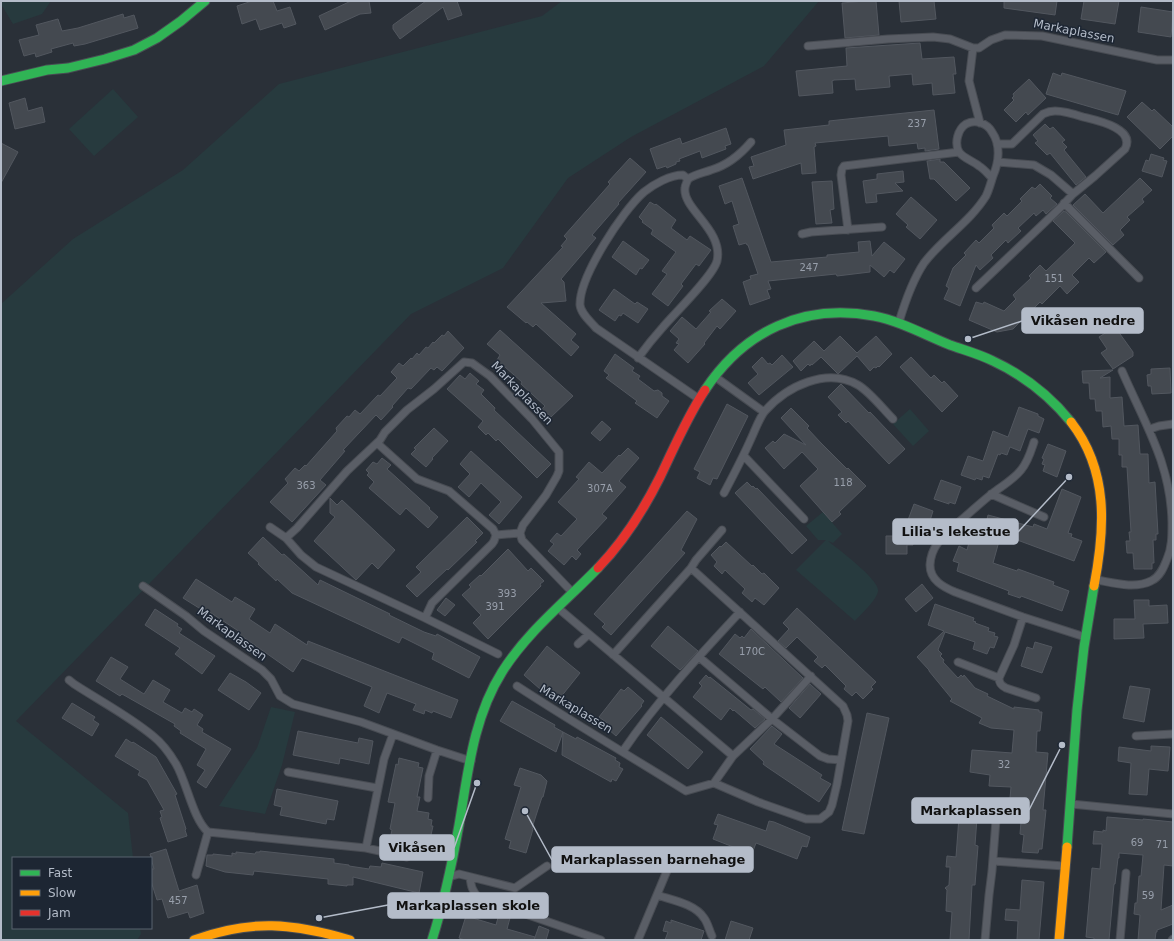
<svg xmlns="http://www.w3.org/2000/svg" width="1174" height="941" font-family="'DejaVu Sans',sans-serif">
  <rect width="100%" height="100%" fill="#2a3038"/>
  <!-- green -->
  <path fill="#273a3e" d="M1,1h50l-9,13 -29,10 -12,-20z
    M562,1h257l-55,65 -133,71 -63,41 -65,90 -92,46 -395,407 112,92 5,45h-120v70h127l1,6 -4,6h-136v-636l72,-65 110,-69 96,-86 263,-68z
    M113,89l25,28 -44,39 -25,-27z
    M910,409l19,22 -16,15 -20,-22z
    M823,512l19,22 -9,9 -5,-2c10,8 52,39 50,50 -1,9 -17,23 -23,30l-59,-51 30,-30h-8l-12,-14z
    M271,707l24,5 -13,53 -17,49 -46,-8 38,-58z"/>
  <!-- building -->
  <path fill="#444950" stroke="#52575f" d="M252,1h21l4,10 13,-4 6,17 -12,4 -2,-5 -22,7 -4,-11 -14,5 -5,-18z
    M351,1h18l2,12 -11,1 -35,16 -6,-14z
    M426,1h31l5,14 -14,5 -5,-13 -43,32 -7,-10v-4z
    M865,1h11l3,34 -34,3 -3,-35z
    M899,1h35l2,18 -35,3z
    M1004,1h53l-2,14 -51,-7z
    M1084,1h35l-4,23 -34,-5z
    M1141,7l32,5 -2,25 -33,-5z
    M123,14l1,4 10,-3 4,13 -53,16 -11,2 -1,-3 -22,6 1,3 -16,5 -1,-4 -11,3 -5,-16 20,-5 -3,-10 22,-6 4,12 16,-3z
    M920,43l2,16 32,-2 2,17h-3l2,19 -22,2 -1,-12 -19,2 -1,-11 -23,2 1,11 -34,3 -1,-11 -21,1 -2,1 1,12 -34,3 -3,-25 51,-5 -1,-18z
    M1053,73l8,3 1,-3 64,18 -8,24 -72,-21z
    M1029,79l17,19 -18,17 -2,-3 -10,10 -12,-12 10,-10 -2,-2 2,-2 -1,-2z
    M25,98l3,13 14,-4 3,15 -30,7 -6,-26z
    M1142,102l10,9 2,-2 19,18v9l-13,13 -33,-32z
    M934,110l5,39 -14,2v-3l-7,1 -1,-6 -28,3 -1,-10 -73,7 1,3 -2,1 2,26 -14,1 -1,-11 -48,16 -4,-12 5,-1 -3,-9 35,-12 -2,-15 45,-5v-4l9,-1z
    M1045,124l5,5 3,-2 12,13 -3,2 5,5 -3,3 22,27 -10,8 -26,-32 -3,2 -12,-12 3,-2 -5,-6z
    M726,128l5,16 -6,2 1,3 -24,9 -2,-7 -21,8 1,2 -4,1v2l-9,4 -1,-2 -9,3 -7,-20 30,-11 2,6z
    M1,143l17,9 -17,31z
    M1151,154l13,4 -1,2 4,1 -5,16 -20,-6 4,-11 3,1z
    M630,158l16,14 -28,31 1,1 -27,31 4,3 -35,41 3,3 2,19 -25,2 35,31 -5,6 8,7 -8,9 -35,-32 -3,3 -6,-5 -1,1 -19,-16 56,-60 -2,-1 6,-7 -3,-3 46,-52 -2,-2z
    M940,159v3h4l26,26 -14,13 -22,-22h-4l-3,-18z
    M903,171l1,11 -9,1 8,8 -27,3 1,8 -11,1 -3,-22 14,-2v-5z
    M742,178l29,84 56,-5v-2l32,-3 -1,-10 12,-1 2,15 12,-14 21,17 -11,14 -4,-3 -6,7 -14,-12v7l-33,4 -1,-2 -68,7 3,8 -4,1 3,8 -20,7 -7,-23 8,-3 -1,-3 8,-2 -10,-29h-1l-1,-2 -7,2 -6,-19 6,-2 -7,-23 -7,3 -6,-18z
    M1140,178l12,12 -10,9 2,3 -17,15 3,3 -10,10 4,5 -11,10 -40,-40 12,-11 18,19z
    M832,181l2,28 -4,1 2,13 -16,1 -4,-42z
    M1040,184l12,12 -2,2 7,6 -11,10 -3,-4 -7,6 -2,-3 -16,15 3,3 -13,12 -2,-3 -15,15 2,3 -13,12 -4,-5 -16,41 -16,-7 5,-11 -3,-2 7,-18 13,-13 -2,-2 12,-13 3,3 15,-15 -2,-3 12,-12 3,3 15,-15 -2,-2 12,-12 3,2z
    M911,197l26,23 -17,19 -14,-12 2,-2 -12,-11z
    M650,202l5,3 1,-1 20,16 -5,8 16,12 3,-4 21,14 -12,16 -3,-2 -15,20 2,2 -15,20 -16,-12 15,-20 -5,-3 14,-19 -25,-18 2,-4 -11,-8 1,-1 -4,-4z
    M1064,211l2,1 40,40 -12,11 -5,-5 -17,17 7,7 -12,12 -7,-8 -18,18 -2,-2 -27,27 -16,3 -28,-12 7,-18 7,2 1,-2 20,9 12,-12 -3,-4 18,-17 -2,-2 11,-11 6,6 29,-28 -22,-22z
    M623,241l26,19 -7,9 -2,-1 -4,7 -24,-18z
    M614,289l21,15 2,-2 11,7 -10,14 -15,-10 -2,3 -2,-1 -4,6 -16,-11z
    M722,299l14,12 -16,18 -3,-3 -13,17 1,1 -17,19 -14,-13 5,-6 -3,-1 3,-4 -9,-8 12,-14 14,12 15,-17 -2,-1z
    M1115,327l18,25v4l-20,13 -12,-16 6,-4 -8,-12z
    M500,330l73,66 -22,21 -9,-8 3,-3 -24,-22 1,-2 -25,-22 3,-5 -13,-11z
    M448,331l16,17 -22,23 -5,-4 -3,3 -3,-2 -20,21 -3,-1 -16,18 1,1 -12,13 -5,-5 -33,35 2,1 -25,29 6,5 -34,37 -22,-20 18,-19 -3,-4 10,-11 4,3 6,-6 1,1 31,-35 -1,-3 11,-12 2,1 6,-7 5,4 18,-19 2,1 17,-18 -6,-6 8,-9 4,3 8,-8 1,1 5,-6 2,2 7,-8 2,1 5,-6 1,1 8,-8 2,1z
    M840,336l17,17 19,-17 16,18 -13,13 -1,-1 -2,2 -2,-1 -4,4 -13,-15 -19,18 -17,-17 -9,8 -1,-1 -1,2 -2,-2 -7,7 -8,-10 21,-20 10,10z
    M615,354l19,14 -2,3 8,5 -2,3 16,12 4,-1 4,3v3l7,5 -12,17 -22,-15 2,-2 -31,-23 3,-3 -5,-4z
    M782,355l11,12 -34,28 -11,-12 10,-9 -6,-7 10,-10 6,7 2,-1 2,2z
    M911,357l20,21 3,-3 8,8 2,-2 14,15 -16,16 -42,-45z
    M1170,368l1,25 -19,1 -1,-8h-3l-1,-11 4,-1v-5z
    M1113,370l-13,8 10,-1v21l12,-1 2,29 14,-1 2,29h8l1,29 6,-1 3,52h-2v6h-3l1,23h-2v6h-18l-1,-16h-6l-1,-12h4l-1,-9h2l-4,-65h-5v-12h-3v-16h-7l-1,-13 -8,1 -1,-16h-6l-1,-12h-5l-1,-16h-6l-1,-12z
    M470,373l9,8 -3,3 8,6 -3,4 14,14 -1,2 57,54 -14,14 -39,-39 -2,2 -8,-8 -2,2 -8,-8 5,-6 -36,-32 13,-14 5,4z
    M841,384l28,29 1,-1 35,37 -16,15 -41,-43 -2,2 -8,-8 4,-3 -14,-15z
    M727,404l21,12 -31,63 -4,-1 -3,7 -13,-7 3,-6 -6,-3z
    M1019,407l19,7v2l6,3 -5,14 -11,-4 -8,22 -10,-4 -3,8 -6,-2 -1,2 -2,-1 -9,24 -6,-2 -1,4 -6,-2 -1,2 -14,-5 7,-19 15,5 10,-30 15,6z
    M791,408l18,18 -2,2 14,15 26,26 1,-1 18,18 -27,26 2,2 -9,8 -32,-36 18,-17 -16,-17 -18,17 -19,-21 8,-7 2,2 9,-9 22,11 -25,-27z
    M602,421l9,8 -11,12 -9,-8z
    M434,428l14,13 -16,17 1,1 -7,8 -15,-13 5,-5 -2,-1z
    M1048,444l18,7 -9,26 -14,-6 2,-6 -3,-1 2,-5 -2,-1z
    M628,448l11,10 -20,23 7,6 -24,27 5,4 -30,32 4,4 -5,6 -4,-4 -8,9 -16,-14 6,-7 -4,-3 7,-8 4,3 16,-17 -19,-17 21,-23 -3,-2 13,-15 13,11 17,-18 1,1z
    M471,451l51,46 -23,27 -10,-9 12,-13 -20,-19 -12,14 -11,-10 12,-13 -10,-10z
    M382,458l9,7 -4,4 43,39 -1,1 9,8 -10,11 -22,-20 -6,7 -31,-27 5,-6 -7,-7 2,-2 -3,-3 7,-8 4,2z
    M941,480l20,7 -6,17 -6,-2v2l-15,-5z
    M747,482l5,5 1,-1 3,3 1,-1 50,52 -15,14 -57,-61z
    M1062,489l19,8 -13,36 4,1 -1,3 11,4 -8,20 -73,-27 -8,29 24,8 1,-2 22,8 14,5 -1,3 16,6 -7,20 -41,-15 -1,2 -12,-4 1,-3 -52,-20 2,-8 -6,-2 6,-15 8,4 6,-23 8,2 2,-5h3l2,-9 45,12 1,-3 13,5z
    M330,498l7,7 5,-5 53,50 -17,19 -6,-6 -16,17 -42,-39 21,-24 -5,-4z
    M914,504l19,7 -5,16 -6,-2v3l-9,-3v20h-6v9h-21v-18h16z
    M687,511l10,8 -16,31 4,3 -74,82 -9,-8 3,-3 -11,-10z
    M467,517l16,16 -8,8 2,1 -29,28 -1,-1 -30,28 -11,-11 15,-14 -5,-5z
    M263,537l19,18 2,-1 34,31 2,-5 70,34 -1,1 35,17 12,4 1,-2 43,23 -11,21 -37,-19 2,-6 -32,-16 -3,6 -107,-50 -15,-14 -1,2 -18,-17 1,-1 -11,-10z
    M726,542l26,24 1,-1 9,9 2,-1 15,15 -15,17 -9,-7 -3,4 -10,-9 3,-4 -20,-19 -3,4 -8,-8 3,-4 -6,-7 9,-9 1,1z
    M508,549l20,22 3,-3 13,13 -4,3 1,2 -53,53 -15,-16 8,-8 -19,-20 9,-8 -2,-2 11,-10 1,1z
    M196,579l36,23 3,-5 20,12 -6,10 21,14 5,-9 32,21 1,-4 5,2 145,57 -7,18 -18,-7 -1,2 -7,-3 -1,4 -11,-4 3,-6 -29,-11 -8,20 -15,-7 8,-19 -70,-29 -9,14 -54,-38 1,-2 -32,-21 -1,2 -24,-15z
    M922,584l11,14 -17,14 -11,-13z
    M446,598l9,7 -10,11 -8,-6z
    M1134,600h15v6l18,-1 1,18 -25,1 1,14 -30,1v-20h21z
    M935,604l39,14 -1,3 3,1 -1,1 14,5 -1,3 7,2 -1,3 4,1 -4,11 -4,-1 -3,7 -14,-5 2,-7 -30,-10 -7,18 4,4 -2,2 4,4 -1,2 15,16 3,-3 2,2 1,-2 11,13 13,6 -1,2 27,13v-2l25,3v2h3l-2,19h-3l-1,21 12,1 -5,57h3l-4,39h-3l-1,4 -16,-1 2,-17 -4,-1 1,-12 -13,-1 3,-34 -22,-1 1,-11 -20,-3 2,-22 40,3 2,-23 -23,-2 -12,-5 3,-5 -32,-17 2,-2 -23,-28v-1l-12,-13 27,-26 -16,-6z
    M797,608l79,74 -5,5 2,2 -10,10 -7,-7 -4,4 -8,-7 2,-3 -21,-21 -3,3 -8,-7 4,-4 -21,-20 -11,11 -8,-7 11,-12 -6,-6z
    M155,609l23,15 -1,2 5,3 -3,4 36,23 -13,18 -27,-20 5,-6 -35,-23z
    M668,626l30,25 -18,19 -29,-24z
    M751,629l52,49 -22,24 -16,-15 -2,2 -44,-35 16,-20 5,4 2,-2 2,2z
    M1035,642l17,5 -10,26 -21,-7 6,-19 6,2z
    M547,646l33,27 -24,30 -32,-28z
    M111,657l17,10 -8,12 24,15 9,-14 17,10 -7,12 19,11 3,-5 7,4 2,-3 9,6 -6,10 6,4 -1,3 29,17 -25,39 -9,-6 8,-12 -8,-5 9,-16 -26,-16 1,-2 -7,-5 1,-2 -53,-30 -2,2 -24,-15z
    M230,673l16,9 15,11 -12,17 -31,-20z
    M706,675l3,3 1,-1 41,33 2,-1 12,10 -10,9 -21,-18 -1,1 -3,-3 -9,12 -28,-23 9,-11 -3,-3z
    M810,684l11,10 -21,24 -11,-10z
    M1130,686l20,3 -6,33 -21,-4z
    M628,687l16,14 -3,4 1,1 -26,30 -8,-7 3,-3 -12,-9 22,-28 3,2z
    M512,701l43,24 -1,2 9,5 -7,20 -56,-31z
    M72,703l23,14 -2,3 6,4 -7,12 -30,-18z
    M867,713l22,5 -25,116 -22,-4z
    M661,717l42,35 -15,17 -41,-34z
    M772,726l10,8 -8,10 48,31 -2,3 11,6 -12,18 -52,-35 -4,-3 1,-2 -14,-13z
    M298,731l60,12 1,-5 14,3 -4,23 -29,-6 -1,6 -46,-9z
    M563,732l13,7 1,-2 39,21 -1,2 5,3 -1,4 4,2 -7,12 -4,-2 -1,3 -49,-27z
    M126,739l6,4 1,-1 23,15 21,37 -2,1 11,34 -1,1 2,6 -19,6 -8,-24 2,-1 -2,-6 4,-1 -17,-30 -9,-5 2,-4 -25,-15z
    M1151,746l19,1 -2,24 -19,-2 -2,26 -18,-1 2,-31 -13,-2 1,-14 32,4z
    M399,758l20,5 -1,4 5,1 -6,29h3l-3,14 12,2 -1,6 4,1 -1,6h2l-4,18h-2l-1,6 -32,-8v-2l-4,-1 2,-9 -2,-1 5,-26 -7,-1 8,-38 2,1z
    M520,768l21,7 6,6 -4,16h-1l-10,31 1,1 -7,24 -17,-5 2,-7 -6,-2 16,-52 -7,-2z
    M277,789l61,12 -4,19 -7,-1 -1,5 -46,-9 2,-8 -8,-2z
    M955,801l26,2 -1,16 -3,-1 -2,27 3,1 -3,39h-3l-3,55h-19l2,-28 -6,-1 1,-21 -2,-2 4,-3 1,-18h-4l1,-11 9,1 3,-40 -6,-1z
    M718,814l48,17 3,-10 5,1 36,15 -3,10 -5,-1 -5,13 -41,-16 -3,8 -6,-2 -1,3 -33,-13 5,-14 -4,-1z
    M1107,817l36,3v-1l30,3v44l-9,-1 -3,45 12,-5v19l-16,6v2h-1l-1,8h-17l2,-25 -6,-1 1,-11h2l2,-27h2l2,-21 -24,-2v5h-1l-3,26h-1l-5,56h-15v-2l-8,-1 6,-69 8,1 2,-25h-9l1,-13 9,1v-2l3,1z
    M166,849l13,42 18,-6 7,28 -14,5 -2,-6 -20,6 -6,-19 -5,1 -6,-19v-12h3l-4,-15z
    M260,851l74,8v4l15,2v1l20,3 1,-3 11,1 1,-4 41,9 -4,21 -66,-16v8h-6v1l-19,-2v-5l-74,-8 -1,4 -28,-3 -19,-6 1,-11h6v-1l19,2v-3l4,1v-2l19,2 1,-2h4z
    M1022,880l22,2 -5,58h-22l1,-19 -13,-1 1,-11 14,1z
    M499,914l11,4 -3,11 28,8 -1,3h-69l-6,-2 7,-22 30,9z
    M671,920l33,11 -3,9h-36l3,-8 -5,-1 3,-10 5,2z
    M731,921l22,7 -4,12h-24z
    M539,926l10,4 -3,10h-12z"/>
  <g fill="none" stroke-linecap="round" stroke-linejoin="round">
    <!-- lane casing -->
    <g stroke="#484c53" stroke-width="9">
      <path id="lane" d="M808,46l80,-7 45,-2 17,2 23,9h6l12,-8 14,-5 37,1 115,24h16
        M973,48l-4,33 11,42
        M997,144h15l31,-30c4,-2 7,-3 12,-3 9,0 19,3 28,6 12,3 53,11 42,32l-30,27 -22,18
        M688,179l-5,-4c-13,0 -29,9 -39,17 -21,18 -65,85 -64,113 1,9 11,17 16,23l103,71
        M1064,203l75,75
        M848,230l-7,-55 1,-6 2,-3 115,-14
        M802,234l9,-2 71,-5
        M976,288l85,-81 12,-13 -22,-19 -17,-10 -36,-3
        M899,322c6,-20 13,-41 25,-59 18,-24 46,-41 62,-67 3,-6 5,-14 7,-20 6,-14 8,-31 -1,-44 -5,-9 -17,-13 -26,-8 -8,5 -12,19 -7,28 4,6 14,9 20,14 5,3 9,8 13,12
        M638,358c8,-11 16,-21 25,-31 12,-14 50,-51 54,-66 7,-31 -35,-52 -32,-73 0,-3 2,-6 3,-9 7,-5 15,-6 23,-9 17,-5 29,-15 40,-28
        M714,376l50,36
        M1150,429l9,-3 14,-2
        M1034,442c-3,9 -6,20 -13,28 -7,9 -19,16 -28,23 -12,9 -22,19 -33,28 -14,13 -29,23 -30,44 0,15 13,22 25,27l68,25 62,20
        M377,443l40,36 32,12 44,38 3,6
        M744,456l60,63
        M724,493c9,-17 18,-34 26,-52 4,-8 9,-23 15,-30 22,-25 62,-44 93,-26 12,7 25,24 35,34
        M991,494l53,23
        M270,527l16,11
        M520,533l-24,2 -2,6 -2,3 -60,59 -7,15 -109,-51 -15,-12 -15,-17 11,-10 50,-57 33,-31 5,-8 22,-22 27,-21 30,-27 8,1 18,13 42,43 27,33v19l-2,5 -11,19 -23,30 -3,8 2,7 51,53
        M691,568l5,-8 26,-30
        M1097,580c17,3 38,9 54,1 9,-4 13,-14 16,-22 5,-11 5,-23 5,-36 -1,-59 -27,-99 -50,-152
        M143,586l43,30 18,15 58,39 9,9 9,17 13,8 68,18 76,28 34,11
        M558,608l175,148
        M1023,617l-9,28 -15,33c0,6 3,8 7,10l30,10
        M425,618l73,36
        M578,644l10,-9
        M699,657l73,62 48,37 8,3 13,1
        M958,662l41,16
        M69,680l5,4c26,17 55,32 79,52 9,7 17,18 23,28 11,19 17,55 32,68l158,16 41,9
        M517,686c55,36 113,70 169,105l28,-8 44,19 48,17h14l9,-7 3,-7 5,-21 11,-63 -1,-6 -4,-9 -152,-138 -78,87
        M1136,736l37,-2
        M623,751c34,-50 76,-95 117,-139
        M288,772l89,16
        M714,783l19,-27 39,-37 39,-43
        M428,798l1,-22 8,-26
        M1071,804l102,10
        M366,848l18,-89 9,-25
        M993,861l71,5
        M196,875l12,-43
        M452,876l7,-2 56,14 32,-22
        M470,877c1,9 2,14 9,21l122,42
        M657,895c15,5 38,9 47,23 4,5 5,12 8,18
        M638,940l31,-74
        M985,940l4,-45 3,-24 5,-64
        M1120,940l6,-67
        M1172,940l1,-1"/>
    </g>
    <!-- fast casing -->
    <g stroke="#484c53" stroke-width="11">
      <path id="fast" d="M1,81l46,-11 21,-2 37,-9 29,-9 23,-12 24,-17 24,-20
        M705,390c39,-59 98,-87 169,-74 26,5 51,19 76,29 14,5 29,9 43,16 30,14 57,35 78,61
        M1067,847l10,-137 7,-63 10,-61
        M432,940c12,-38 20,-76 27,-115 9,-52 14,-107 43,-153 25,-40 63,-70 96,-104"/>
    </g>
    <!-- slow casing -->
    <g stroke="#484c53" stroke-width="11">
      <path id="slow" d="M1071,422c38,49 34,107 23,164
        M194,940c57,-21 99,-17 156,0
        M1059,940l8,-93"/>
    </g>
    <!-- jam casing -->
    <g stroke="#484c53" stroke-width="11">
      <path id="jam" d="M598,568c26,-27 45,-57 62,-91 14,-29 27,-60 45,-87"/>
    </g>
    <!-- lane -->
    <use href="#lane" stroke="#5a5e66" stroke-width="7"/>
    <!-- fast -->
    <use href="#fast" stroke="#30b455" stroke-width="9"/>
    <!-- slow -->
    <use href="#slow" stroke="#ff9f0a" stroke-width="9"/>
    <!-- jam -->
    <use href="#jam" stroke="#e5322d" stroke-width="9"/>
  </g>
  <g text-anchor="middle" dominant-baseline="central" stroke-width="3" stroke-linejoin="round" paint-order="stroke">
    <!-- number labels -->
    <g font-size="10" fill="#989fab">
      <text x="917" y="123">237</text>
      <text x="809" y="267">247</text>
      <text x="1054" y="278">151</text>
      <text x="843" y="482">118</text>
      <text x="306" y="485">363</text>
      <text x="600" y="488">307A</text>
      <text x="507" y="593">393</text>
      <text x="495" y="606">391</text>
      <text x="752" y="651">170C</text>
      <text x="1004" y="764">32</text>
      <text x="1137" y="842">69</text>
      <text x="1162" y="844">71</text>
      <text x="1148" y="895">59</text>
      <text x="178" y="900">457</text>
    </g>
    <!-- street labels -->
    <g font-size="12" fill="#b4bcc9" stroke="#1d2633">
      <text transform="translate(1074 31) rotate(11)">Markaplassen</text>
      <text transform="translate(522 393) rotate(46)">Markaplassen</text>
      <text transform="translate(232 634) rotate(36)">Markaplassen</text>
      <text transform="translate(576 709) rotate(31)">Markaplassen</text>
    </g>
  </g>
  <!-- callouts -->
  <path fill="none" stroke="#b4bcc9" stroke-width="1.5" d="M968 339L1022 321M1069 477L1018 532M1062 745L1029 810M477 783L454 848M525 811L552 860M319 918L388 905"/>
  <g fill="#b4bcc9" stroke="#1d2633" stroke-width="1.5">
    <circle cx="968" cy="339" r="4"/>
    <circle cx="1069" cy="477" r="4"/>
    <circle cx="1062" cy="745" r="4"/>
    <circle cx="477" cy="783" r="4"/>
    <circle cx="525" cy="811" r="4"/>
    <circle cx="319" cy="918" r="4"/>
  </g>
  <g fill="#b4bcc9" stroke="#b4bcc9" stroke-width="1.5">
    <rect x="1022" y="308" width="121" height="25" rx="4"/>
    <rect x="893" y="519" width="125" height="25" rx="4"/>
    <rect x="912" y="798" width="117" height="25" rx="4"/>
    <rect x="380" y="835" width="74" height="25" rx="4"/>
    <rect x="552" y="847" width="201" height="25" rx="4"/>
    <rect x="388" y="893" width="160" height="25" rx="4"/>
  </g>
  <g font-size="13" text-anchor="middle" font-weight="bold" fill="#111">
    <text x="1083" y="325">Vikåsen nedre</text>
    <text x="956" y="536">Lilia's lekestue</text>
    <text x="971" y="815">Markaplassen</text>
    <text x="417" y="852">Vikåsen</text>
    <text x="653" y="864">Markaplassen barnehage</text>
    <text x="468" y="910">Markaplassen skole</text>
  </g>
  <!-- border -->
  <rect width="1174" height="941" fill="none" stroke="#b4bcc9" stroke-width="4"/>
  <!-- legend -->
  <rect x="12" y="857" width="140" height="72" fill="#1d2633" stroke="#59626f"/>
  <rect x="20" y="870" width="20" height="6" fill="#30b455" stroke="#59626f"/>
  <text x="48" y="877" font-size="12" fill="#b4bcc9">Fast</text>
  <rect x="20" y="890" width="20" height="6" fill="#ff9f0a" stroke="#59626f"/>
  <text x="48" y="897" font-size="12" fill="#b4bcc9">Slow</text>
  <rect x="20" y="910" width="20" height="6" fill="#e5322d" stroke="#59626f"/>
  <text x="48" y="917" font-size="12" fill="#b4bcc9">Jam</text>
</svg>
